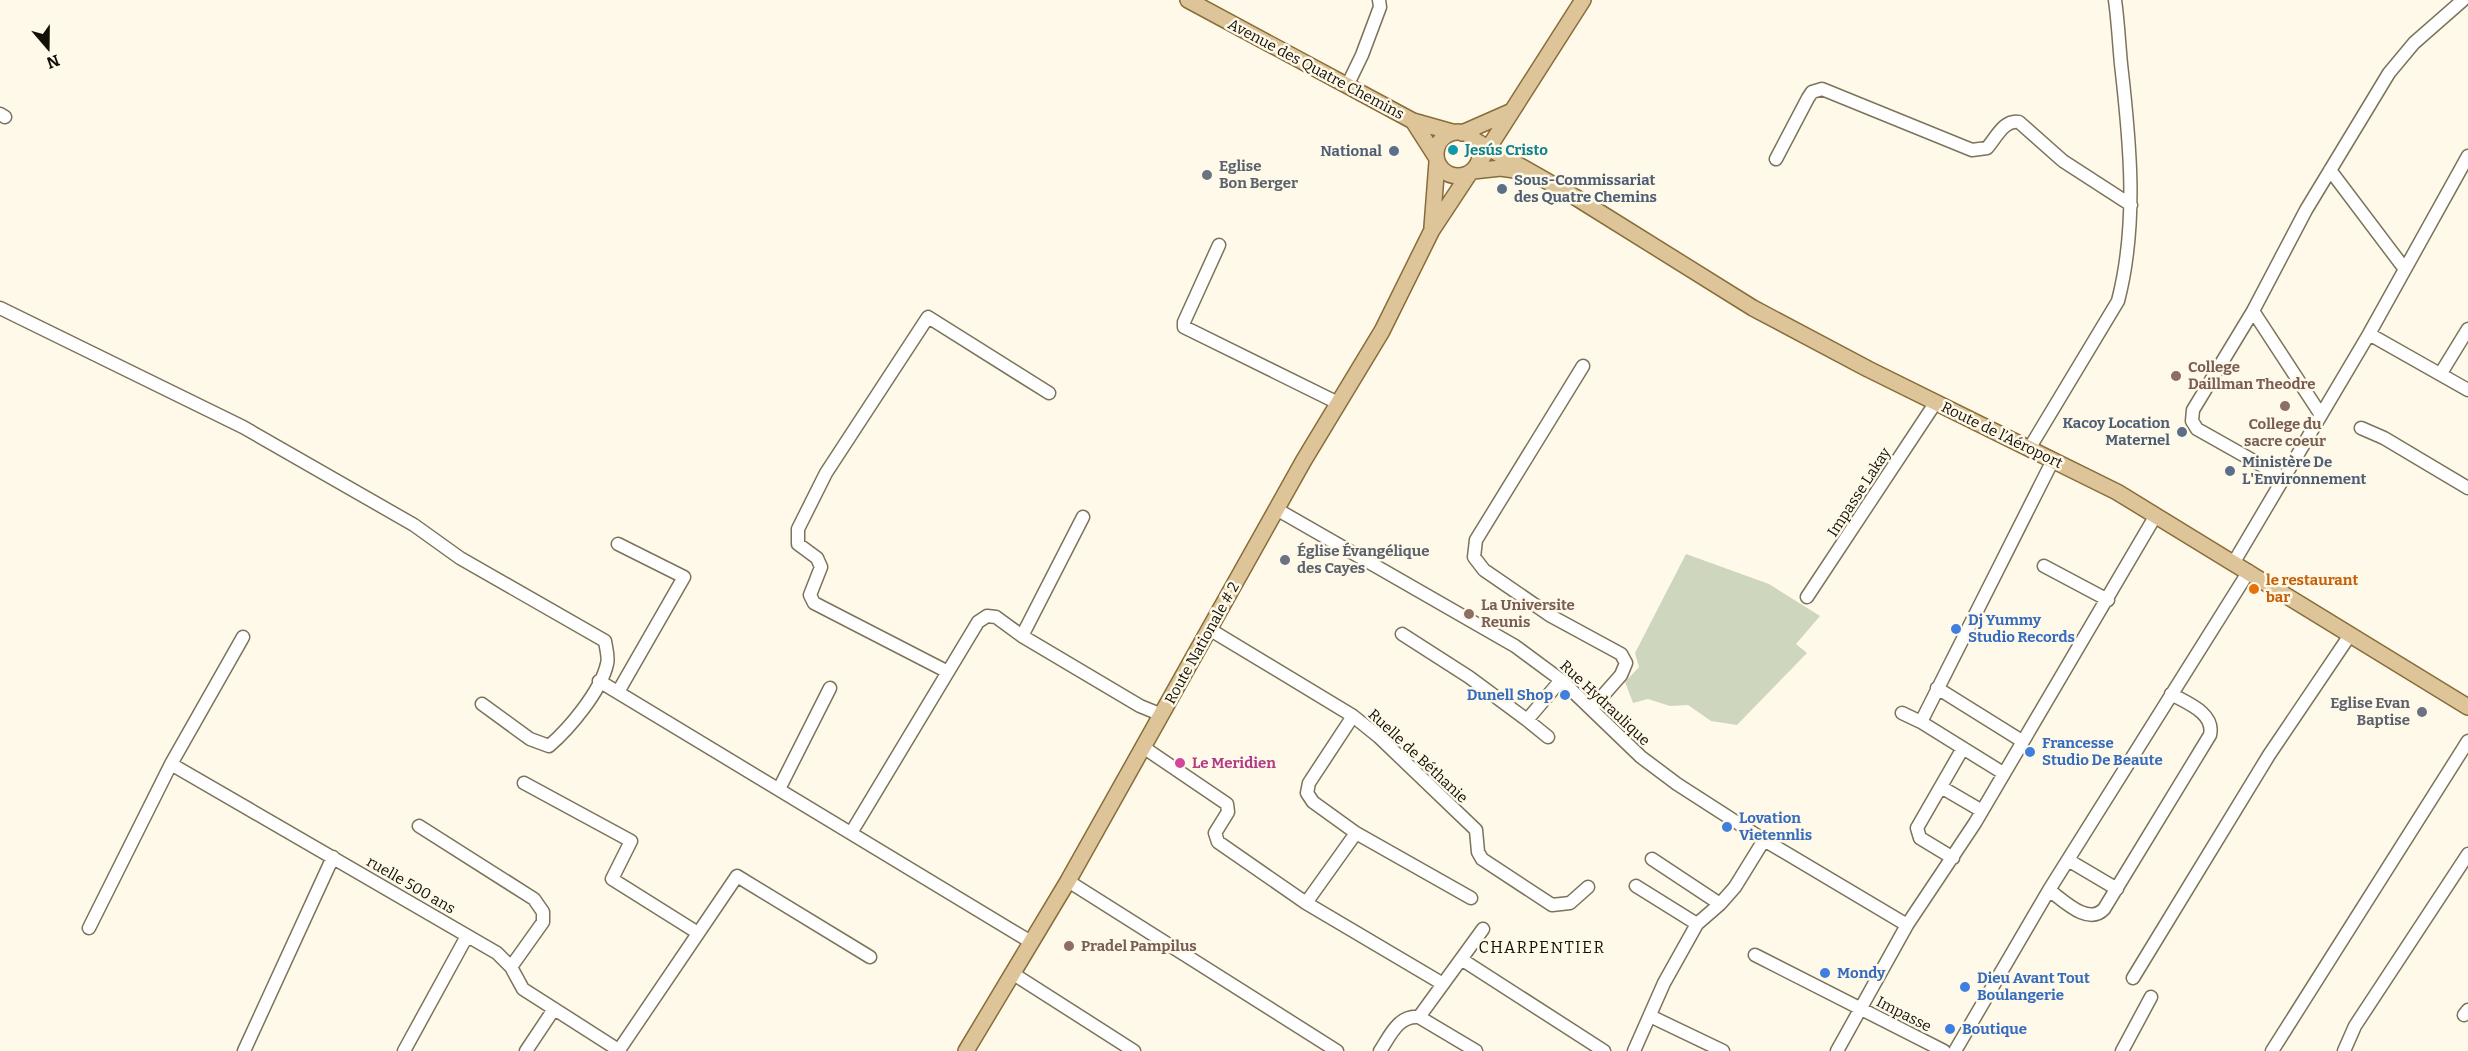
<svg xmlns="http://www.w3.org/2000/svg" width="2468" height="1051" font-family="Bitter,serif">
  <rect width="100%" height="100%" fill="#fff9e9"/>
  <!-- green -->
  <path fill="#ced7bd" d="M1686,554l83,30 51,32 -24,28 11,9 -70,72 -26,-4 -23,-16 -18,1 -22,-7 -15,4 -8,-21 14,-15 -4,-14z"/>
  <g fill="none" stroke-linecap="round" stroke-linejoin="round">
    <!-- minor casing -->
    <g stroke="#7b735b" stroke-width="15">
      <path id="minor" d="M1347,86l15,-31 18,-48 -1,-7
        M0,114l5,3
        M1776,159l32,-61 4,-6 10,-3 150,61 15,-2c9,-10 17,-29 32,-26l44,39 68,44
        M2330,170l74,98
        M1219,245l-35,77v5l154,76
        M0,308l243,119 171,98 46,33 145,83c1,7 4,17 2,23 -6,27 -38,65 -58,82l-19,-7 -48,-35
        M2253,311l-60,99 -1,11 5,8 87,49
        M2369,334l99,-178
        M1583,366l-107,174 -2,17 10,13 67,46 70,38 5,9 -5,12 -29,33
        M2441,373l27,-44
        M2321,415l-68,-104 53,-101 83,-137 25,-30 49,-43
        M2361,428l23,10 84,50
        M2029,449l89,-148c20,-77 12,-159 3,-237 -2,-21 -3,-43 -6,-64
        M1278,510l237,136 46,34 80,77 36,27 87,56 143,85
        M618,544l66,33 -66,115
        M2234,562l135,-228 99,56
        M2044,566l64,34
        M1807,597l129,-195
        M1209,629l144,87 26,21 97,93 2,22 4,7 70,46 18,-2 18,-16
        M1402,634l67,43 58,43 34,-40
        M1022,636l118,70 22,9
        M948,672l-134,-69 -4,-8 11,-28 -4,-9 -19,-14v-15l28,-56 102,-156 121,76
        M599,681l432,261
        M1937,688l85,53
        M1902,713l19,9
        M1353,716l-44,67 -2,10 6,9 43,31 115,65
        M1527,720l21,17
        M1143,747l84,57 1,8 -13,21 3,9 88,61 137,81 40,-55
        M171,764l326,189 14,14 12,22 97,62
        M2003,773l-82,-51 132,-262
        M524,783l107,58 -19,38 86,54
        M1941,787l41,24
        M779,789l51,-101
        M419,826l115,73 9,13v10l-32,45
        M851,833l127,-211 9,-6 9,1 26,19 61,-119
        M1953,858l-33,-20 -3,-10 46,-80
        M1652,859l68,45
        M2068,860l49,29
        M1068,881l269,170
        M1636,886l61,38
        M2049,890c14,10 39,36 55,19l106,-174c5,-22 -23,-32 -39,-41
        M1306,903l50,-70
        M89,928l82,-164 72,-127
        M1755,955l189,96
        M1461,959l143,92
        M1012,973l122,78
        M2133,978l136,-223 81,-120
        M2464,1015l4,-5
        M1650,1016l73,35
        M1419,1017l24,-33
        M619,1050l118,-174 133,81
        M244,1051l89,-194
        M404,1051l63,-115
        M526,1051l28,-42
        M1380,1051c10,-15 18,-36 39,-34l57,34
        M1634,1051l30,-68 33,-59 23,-20 15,-17 29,-47
        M1837,1051l70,-126 68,-102 181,-308
        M1955,1051l94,-161 200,-319
        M2122,1051l29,-54
        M2272,1051l196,-310
        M2344,1051l11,-25 113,-172"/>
    </g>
    <!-- major casing -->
    <g stroke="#886d3a" stroke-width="18">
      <path id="major" d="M1188,0l225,121 39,11
        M1413,121l23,36
        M1436 154a22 22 0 1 1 44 0a22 22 0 1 1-44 0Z
        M1462,133l50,-22
        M1476,141l99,56 178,111 115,61 249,123 351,215
        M1477,166l106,-166
        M1473,171l28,-3 20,3
        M1432,227l5,-65
        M966,1051l102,-170 236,-421 78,-129 50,-101 37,-56"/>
    </g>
    <!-- minor -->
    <use href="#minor" stroke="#fff" stroke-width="12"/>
    <!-- major -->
    <use href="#major" stroke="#dec599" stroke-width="15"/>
  </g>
  <!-- markers -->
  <circle fill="#0f9aa8" stroke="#fff9e9" stroke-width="2" cx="1453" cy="150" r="6"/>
  <g fill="#5c6f8a" stroke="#fff9e9" stroke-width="2">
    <circle cx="1394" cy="151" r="6"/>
    <circle cx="1502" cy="189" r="6"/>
    <circle cx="2182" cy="432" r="6"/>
    <circle cx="2230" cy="471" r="6"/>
  </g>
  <g fill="#6b7280" stroke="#fff9e9" stroke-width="2">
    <circle cx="1207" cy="175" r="6"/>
    <circle cx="1285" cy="560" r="6"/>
    <circle cx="2422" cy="712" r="6"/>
  </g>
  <g fill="#8d6e63" stroke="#fff9e9" stroke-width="2">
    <circle cx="2176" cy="376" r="6"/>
    <circle cx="2285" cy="406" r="6"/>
    <circle cx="1469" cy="614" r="6"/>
    <circle cx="1069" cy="946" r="6"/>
  </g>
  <circle fill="#e8710a" stroke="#fff9e9" stroke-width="2" cx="2254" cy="589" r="6"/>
  <g fill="#3f7fe0" stroke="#fff9e9" stroke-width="2">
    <circle cx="1956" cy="629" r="6"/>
    <circle cx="1565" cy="695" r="6"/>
    <circle cx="2030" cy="752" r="6"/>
    <circle cx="1727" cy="827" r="6"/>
    <circle cx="1825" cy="973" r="6"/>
    <circle cx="1965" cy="987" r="6"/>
    <circle cx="1950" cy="1029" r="6"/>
  </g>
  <circle fill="#d1479c" stroke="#fff9e9" stroke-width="2" cx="1180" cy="763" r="6"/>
  <g text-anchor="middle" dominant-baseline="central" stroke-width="5" stroke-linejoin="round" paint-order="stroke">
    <!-- street labels -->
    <g font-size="15" fill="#120f07" stroke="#fff9e9">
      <text transform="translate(1316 69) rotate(28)">Avenue des Quatre Chemins</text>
      <text transform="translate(2002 435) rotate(26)">Route de l’Aéroport</text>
      <text transform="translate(1859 492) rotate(-57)">Impasse Lakay</text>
      <text transform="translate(1202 643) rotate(-61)">Route Nationale # 2</text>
      <text transform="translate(1605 703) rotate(43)">Rue Hydraulique</text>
      <text transform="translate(1418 756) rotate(43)">Ruelle de Béthanie</text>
      <text transform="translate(411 885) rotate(30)">ruelle 500 ans</text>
      <text transform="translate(1904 1014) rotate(27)">Impasse</text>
    </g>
    <!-- culture labels -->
    <g font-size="15" font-weight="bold" fill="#0d838f" stroke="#fff9e9" text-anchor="start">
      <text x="1465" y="150">Jesús Cristo</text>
    </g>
    <!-- service labels -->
    <g font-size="15" font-weight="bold" fill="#4e5e75" stroke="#fff9e9" text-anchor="end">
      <text x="1382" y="151">National</text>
      <text x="1514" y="180" text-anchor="start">Sous-Commissariat<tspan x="1514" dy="17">des Quatre Chemins</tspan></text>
      <text x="2170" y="423">Kacoy Location<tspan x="2170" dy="17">Maternel</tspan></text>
      <text x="2242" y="462" text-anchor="start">Ministère De<tspan x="2242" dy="17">L'Environnement</tspan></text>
    </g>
    <!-- worship labels -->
    <g font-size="15" font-weight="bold" fill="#5b616d" stroke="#fff9e9" text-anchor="start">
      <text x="1219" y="166">Eglise<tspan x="1219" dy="17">Bon Berger</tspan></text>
      <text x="1297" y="551">Église Évangélique<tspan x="1297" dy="17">des Cayes</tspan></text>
      <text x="2410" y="703" text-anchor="end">Eglise Evan<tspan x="2410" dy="17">Baptise</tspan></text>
    </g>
    <!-- education labels -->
    <g font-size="15" font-weight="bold" fill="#785e54" stroke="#fff9e9" text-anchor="start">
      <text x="2188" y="367">College<tspan x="2188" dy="17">Daillman Theodre</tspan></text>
      <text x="2285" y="424" text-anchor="middle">College du<tspan x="2285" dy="17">sacre coeur</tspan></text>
      <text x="1481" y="605">La Universite<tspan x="1481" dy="17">Reunis</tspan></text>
      <text x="1081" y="946">Pradel Pampilus</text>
    </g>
    <!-- food labels -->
    <g font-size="15" font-weight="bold" fill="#c56008" stroke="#fff9e9" text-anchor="start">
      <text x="2266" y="580">le restaurant<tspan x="2266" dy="17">bar</tspan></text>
    </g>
    <!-- shop labels -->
    <g font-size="15" font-weight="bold" fill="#366cbe" stroke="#fff9e9" text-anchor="start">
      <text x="1968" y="620">Dj Yummy<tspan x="1968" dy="17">Studio Records</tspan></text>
      <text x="1553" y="695" text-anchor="end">Dunell Shop</text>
      <text x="2042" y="743">Francesse<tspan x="2042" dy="17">Studio De Beaute</tspan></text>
      <text x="1739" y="818">Lovation<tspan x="1739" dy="17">Vietennlis</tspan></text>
      <text x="1837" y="973">Mondy</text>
      <text x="1977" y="978">Dieu Avant Tout<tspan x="1977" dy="17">Boulangerie</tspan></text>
      <text x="1962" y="1029">Boutique</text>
    </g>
    <!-- hotel labels -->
    <g font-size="15" font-weight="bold" fill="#b23c85" stroke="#fff9e9" text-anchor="start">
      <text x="1192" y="763">Le Meridien</text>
    </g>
    <!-- neighbourhood labels -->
    <g font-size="16" letter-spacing="1.5" fill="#120f07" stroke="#fff9e9">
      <text x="1542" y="947">CHARPENTIER</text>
    </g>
  </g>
  <!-- north arrow -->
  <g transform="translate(48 48) rotate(160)" stroke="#fff9e9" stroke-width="4.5" paint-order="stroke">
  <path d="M0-4.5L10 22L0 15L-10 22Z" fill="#120f07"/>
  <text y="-9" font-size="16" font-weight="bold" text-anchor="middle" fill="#120f07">N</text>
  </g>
</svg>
